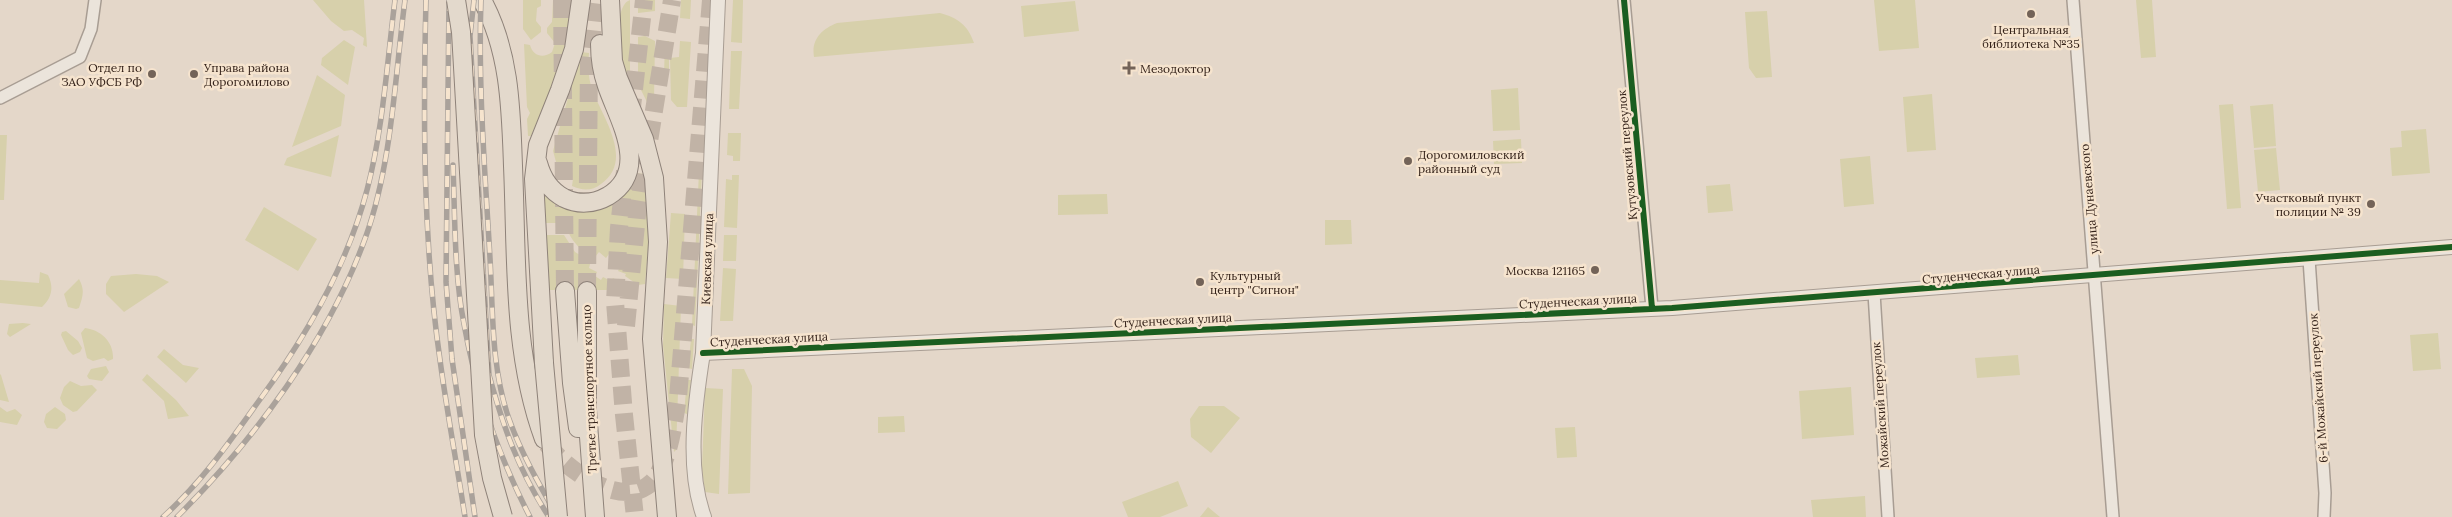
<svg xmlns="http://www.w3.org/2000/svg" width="2452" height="517" font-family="Lora,serif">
  <rect width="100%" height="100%" fill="#e4d7c9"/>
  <!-- green -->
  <path fill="#d7d0ab" d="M313,0h51l3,47 -4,-2 1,-7 -12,-8 -8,1 -13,-10z
    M523,0h18v6l-4,2 -1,13 5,6v5l-10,8 -8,-11z
    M553,0h20c-5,52 -22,89 -42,136h-3l-1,-17 3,-6 -3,-6 -3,-63 6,1c3,11 13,14 22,7l3,-9 -8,-10v-5l5,-6z
    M630,0v76l-2,1c-9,-13 -16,-71 2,-77z
    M638,0h17v11l-17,2z
    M681,0h10l-1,19 -10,-1z
    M733,0h10l-1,43 -11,-1z
    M1874,0h41l4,48 -40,3z
    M2136,0h16l4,57 -15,1z
    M1075,1l4,30 -55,6 -3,-31z
    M1767,11l5,66 -16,1 -7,-10 -4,-56z
    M940,13c18,5 28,12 34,30l-160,14c-3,-18 8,-28 23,-34z
    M645,36l10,5 -1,58 -7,3 -9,-18v-47z
    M344,40l11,7 -7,38 -27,-20 1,-7z
    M665,41h4v34h-5z
    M680,41l11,1 -4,65h-10l-6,-7 -1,-42 9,-1z
    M731,51h11l-3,58h-10z
    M581,52l8,1c-1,13 -1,27 4,39 11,27 41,69 8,92 -9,7 -18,7 -29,2l1,-7 -15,-10 -5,-18z
    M317,75l28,20 -4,31 -49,21z
    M1518,88l2,42 -27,1 -2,-41z
    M1932,94l4,56 -29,2 -4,-55z
    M2233,104l8,104 -14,1 -8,-104z
    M2273,104l3,42 -22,2 -4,-42z
    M2426,129l4,44 -38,3 -2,-28 12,-1 -1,-16z
    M728,133h13l-1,28h-7v-5l-6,-1z
    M0,135h7l-3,65h-4z
    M339,135l-8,42 -47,-12 3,-7z
    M1521,139l1,24 -28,1 -1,-23z
    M2276,148l4,42 -22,2 -4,-42z
    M1870,156l4,48 -30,3 -4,-48z
    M699,171h3l-7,155 -3,-1z
    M637,173l8,1 5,50 -5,60 -7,1 -13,-9 1,-2 -8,-3 3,-6 -8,-3 2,-4 -6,-4 -3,4 -7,-6 -4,5 -6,-5 -2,2c-10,-7 -20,-19 -21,-31h-22l-2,-30c30,32 79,19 95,-20z
    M732,175h7l-2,53 -13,-1 2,-48 6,1z
    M1730,184l3,27 -25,2 -2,-27z
    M1107,194l1,20 -50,1v-20z
    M264,207l53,32 -19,32 -53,-31z
    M671,213l14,1 -2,65 -17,-1z
    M1325,220h26l1,24 -27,1z
    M545,235h19l11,17 10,6 -1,2 6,4 -1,4 8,4 -2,4 6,4 2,-3 8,4 2,-3 7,4 2,-2 11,7v3h-84z
    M724,235h13l-1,26h-13z
    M723,268l13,1 -3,52h-13z
    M40,272l8,3c6,12 4,23 -6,32l-42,-4v-23l39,3z
    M136,274l21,2 12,6 -45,30 -18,-18v-10l5,-8z
    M79,279c6,11 4,17 0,29l-3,1 -8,-2 -4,-13z
    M664,304l17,2 -5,144 -2,2 -11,-107z
    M23,323l8,1 -21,13 -3,-3 2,-10z
    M85,328c16,2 29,14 28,31l-5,2 -4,-3 -11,3 -6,-3 -6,-25z
    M66,331l12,10 4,7 -2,4 -7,3 -5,-5 -7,-15 1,-3z
    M2438,333l3,36 -28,2 -3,-36z
    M691,339h3l-2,30 -4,-1z
    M164,349l19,16 16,3 -13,15 -29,-26z
    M2018,355l2,20 -43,3 -2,-20z
    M106,366l3,6 -7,9 -13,-2 -2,-3 4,-7z
    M732,369h12l8,17 -2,107 -22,1z
    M0,374l1,1 8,27 -9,-2z
    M147,374l29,26 13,16 -21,3 -4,-18 -22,-21z
    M687,380h4l-4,34 -3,-1z
    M70,381l11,5 11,-1 5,5 -20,21 -4,1 -10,-7 -3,-7 4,-11z
    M1851,387l3,48 -52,4 -3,-48z
    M705,388l18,1 -4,105 -14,-2 -3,-23z
    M1199,406h25l16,12 -29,35 -20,-16 -1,-18z
    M0,407l7,5 8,-3 7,6 -5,10 -17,-3z
    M55,407l10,7 1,6 -9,9 -10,-1 -3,-6 2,-8z
    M904,416l1,16 -27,1v-16z
    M1575,427l2,30 -20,1 -2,-30z
    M1178,481l10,25 -28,11h-32l-6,-15z
    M1865,496l1,21h-53l-2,-17z
    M1208,507l12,10h-20z"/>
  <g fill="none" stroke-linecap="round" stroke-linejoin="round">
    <!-- primary-tunnel -->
    <path stroke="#c1b3a6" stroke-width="18" stroke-dasharray="18 9" stroke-linecap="butt" d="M562,0l3,291
      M631,116l13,-116
      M625,171l-6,57 -4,74 9,113 11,102
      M587,291l2,-233 7,-58
      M626,326l11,-111 35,-215
      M547,444c18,24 75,68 105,38 17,-17 22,-62 26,-84l33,-398"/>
    <!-- minor casing -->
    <g stroke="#a89d93" stroke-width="14">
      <path id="minor" d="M1624,0l28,308
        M2073,0l40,517
        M0,98l80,-41 11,-28 4,-29
        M2309,259l16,234 -1,24
        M1874,293l14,224"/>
    </g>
    <!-- tertiary casing -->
    <g stroke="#a89d93" stroke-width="16">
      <path id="tertiary" d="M703,353l969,-45 780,-61
        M704,517c-18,-49 -9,-114 -1,-164l15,-353"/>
    </g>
    <!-- primary casing -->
    <g stroke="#8e8279" stroke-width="20">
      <path id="primary" d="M482,0c28,51 29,109 31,166 4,91 -1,186 31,273
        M610,0l3,61 5,17 26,61 10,39 4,64 -6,97 15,178
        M538,163c4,15 11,27 26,35 14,7 30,6 44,-2 43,-26 10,-77 -1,-110 -5,-14 -7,-28 -7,-42
        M565,291l7,92 6,45
        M587,291v119l8,107
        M544,363l-10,-184 4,-34 22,-55 14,-41 7,-49"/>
    </g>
    <!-- minor -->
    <use href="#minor" stroke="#ebe4db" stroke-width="11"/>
    <!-- tertiary -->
    <use href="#tertiary" stroke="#ebe4db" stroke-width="14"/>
    <!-- primary -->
    <use href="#primary" stroke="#e3d9cc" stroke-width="18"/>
    <!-- rail casing -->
    <g stroke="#aaa29b" stroke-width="5.5">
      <path id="rail" d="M426,0c-3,119 -3,242 14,360 7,52 17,105 25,157
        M449,0l-3,282 6,77 23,158
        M474,0l-4,36 19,339c15,54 29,94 60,142
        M481,0c-3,86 4,172 9,258 3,53 1,110 19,161 12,34 31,67 49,98
        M453,165c2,50 1,109 11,159 12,67 35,133 66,193
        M163,517c40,-36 67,-76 98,-119 46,-63 86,-132 106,-208 16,-61 20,-127 28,-190
        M177,517c77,-77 152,-177 189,-281 26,-73 29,-160 39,-236"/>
    </g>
    <!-- rail -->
    <use href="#rail" stroke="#f6e4ce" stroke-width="4" stroke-dasharray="11" stroke-linecap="butt"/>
    <!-- primary-bridge casing -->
    <g stroke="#8e8279" stroke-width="20" stroke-linecap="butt">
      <path id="primary-bridge" d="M456,0l5,32 23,403 8,43 11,39
        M544,363l14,154"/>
    </g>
    <!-- primary-bridge -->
    <use href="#primary-bridge" stroke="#e3d9cc" stroke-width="18"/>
    <!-- cycleway casing -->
    <g stroke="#f6e4ce" stroke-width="9">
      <path id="cycleway" d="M1624,0l28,308
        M703,353l969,-45 780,-61"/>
    </g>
    <!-- cycleway -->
    <use href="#cycleway" stroke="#1b5e20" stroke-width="6"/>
  </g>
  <!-- markers -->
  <g fill="#736358" stroke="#f6e4ce" stroke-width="2">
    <circle cx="2031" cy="14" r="5"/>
    <path d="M1126.5 60.5h5v5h5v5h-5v5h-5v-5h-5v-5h5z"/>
    <circle cx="152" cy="74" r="5"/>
    <circle cx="194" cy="74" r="5"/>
    <circle cx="1408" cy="161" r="5"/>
    <circle cx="2371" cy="204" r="5"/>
    <circle cx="1595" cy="270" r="5"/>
    <circle cx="1200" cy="282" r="5"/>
  </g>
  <g text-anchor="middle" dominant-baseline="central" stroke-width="5" stroke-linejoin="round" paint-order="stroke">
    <!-- poi labels -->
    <g font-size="12" fill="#36241b" stroke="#f6e4ce" text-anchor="start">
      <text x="2031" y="29" text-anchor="middle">Центральная<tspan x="2031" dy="14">библиотека №35</tspan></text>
      <text x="142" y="67" text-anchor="end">Отдел по<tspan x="142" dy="14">ЗАО УФСБ РФ</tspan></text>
      <text x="204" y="67">Управа района<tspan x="204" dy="14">Дорогомилово</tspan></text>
      <text x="1140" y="68">Мезодоктор</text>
      <text x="1418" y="154">Дорогомиловский<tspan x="1418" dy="14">районный суд</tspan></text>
      <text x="2361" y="197" text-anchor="end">Участковый пункт<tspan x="2361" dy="14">полиции № 39</tspan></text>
      <text x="1585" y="270" text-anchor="end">Москва 121165</text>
      <text x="1210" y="275">Культурный<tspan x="1210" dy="14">центр "Сигнон"</tspan></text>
    </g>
    <!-- street labels -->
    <g font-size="12" fill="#36241b" stroke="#f6e4ce">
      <text transform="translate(1627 155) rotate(-95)">Кутузовский переулок</text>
      <text transform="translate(2089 199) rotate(-95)">улица Дунаевского</text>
      <text transform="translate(707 259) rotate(-88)">Киевская улица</text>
      <text transform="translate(1981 274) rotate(-5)">Студенческая улица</text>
      <text transform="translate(1578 301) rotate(-3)">Студенческая улица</text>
      <text transform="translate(1173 320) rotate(-3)">Студенческая улица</text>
      <text transform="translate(769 339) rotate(-3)">Студенческая улица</text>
      <text transform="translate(2318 388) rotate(-94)">6-й Можайский переулок</text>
      <text transform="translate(589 389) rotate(-92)">Третье транспортное кольцо</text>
      <text transform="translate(1880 405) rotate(-94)">Можайский переулок</text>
    </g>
  </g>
</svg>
